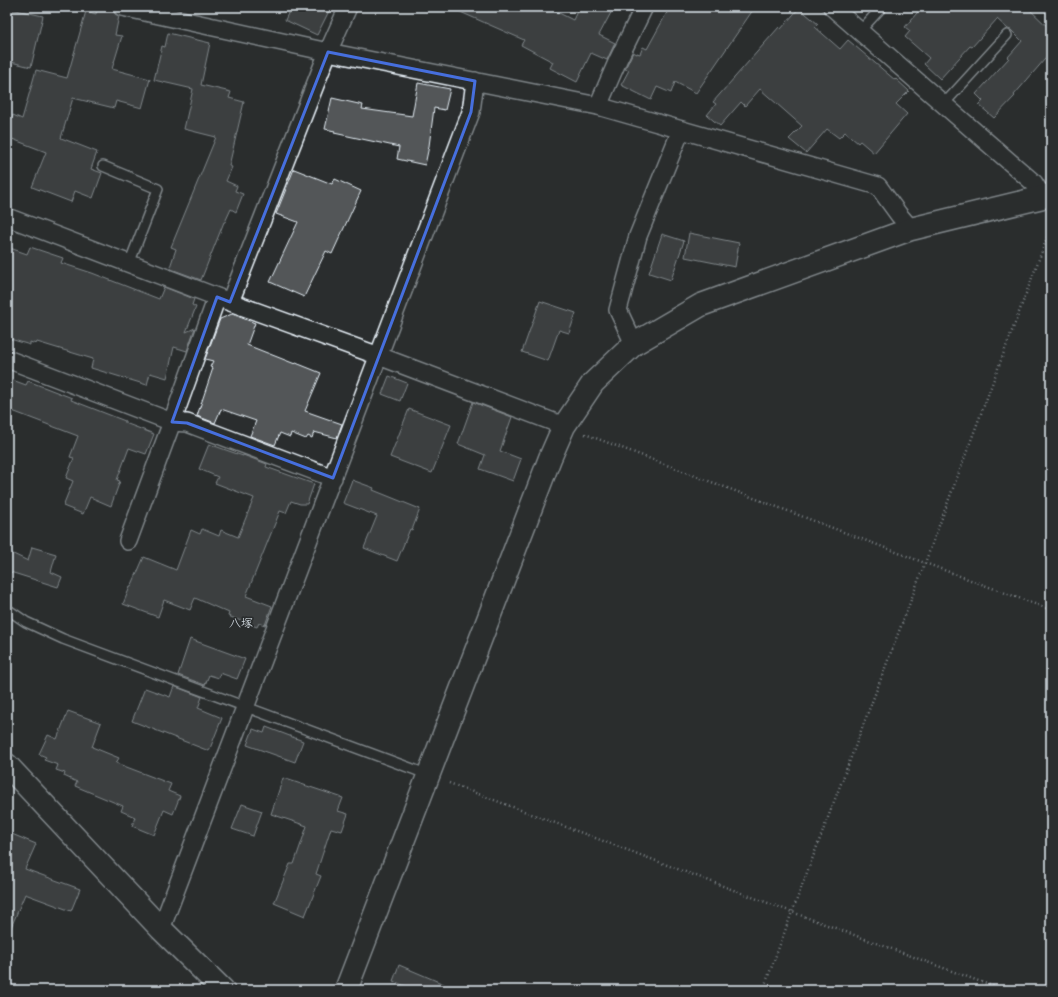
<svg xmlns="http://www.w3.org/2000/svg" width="1058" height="997" font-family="Kalam,'Klee One',sans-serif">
  <rect width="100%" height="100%" fill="#2a2d2e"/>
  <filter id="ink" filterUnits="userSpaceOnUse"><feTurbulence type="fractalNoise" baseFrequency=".025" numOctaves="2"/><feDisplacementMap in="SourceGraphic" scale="8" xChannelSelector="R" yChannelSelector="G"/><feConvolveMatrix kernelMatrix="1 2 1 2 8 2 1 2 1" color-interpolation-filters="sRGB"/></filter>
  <g filter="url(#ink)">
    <!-- building -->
    <path fill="#535759" stroke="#e8f1f8" d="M97,7h15l1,3 2,4 4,2 -4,19 7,1 -10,33 38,10 -8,29 -26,-7 -2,7 -41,-10 -12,40 36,14 -6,17 11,4 -9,25 -18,-7 -4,11 -39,-15 14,-35 -39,-15v-8l6,-14 9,4 14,-49 31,8 19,-67 10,3z
      M291,7h40l-14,28 -32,-15z
      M449,7h98l26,13 6,-13h35l-15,28 16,8 -8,17 -16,-7 -14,29 -27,-14 3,-6 -32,-17 3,-5z
      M670,7h85l-59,86 -21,-11 -4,11 -14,-6 -6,13 -30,-15 8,-15 -4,-1 8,-17 4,2v-1l3,1 3,-7 4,2z
      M922,7h105l24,23v22l-37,43 1,1 -21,22 -15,-13 4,-4 -7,-7 33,-36 -1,-1 14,-16 -11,-11 -3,-1 -11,-10 -25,28 -2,-1 -30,33 -16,-15 5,-6 -24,-21 5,-6 -5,-4z
      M7,8l36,8 -12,51 -24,-6z
      M799,8l19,16 -3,3 25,22 8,-9 47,40 1,-1 13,12 -13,13 11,10 -33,39 -14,-12 -2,2 -13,-11 -6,6 -12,-9 -21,24 -17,-14 13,-13 -42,-37 -15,17 -4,-4 -21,24 -13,-11 9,-11 -3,-2 66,-75 2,2z
      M168,33l42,10 -9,42 30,7 -2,6 15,4 -15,64 3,1 -6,14 11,5 -2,5 8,3 -7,18 -5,-3 -6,13h-1l-23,58 -30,-11v-1l-1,-1 6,-18 -5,-2 45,-110 -32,-8 9,-40 -39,-9 8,-34 3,1z
      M418,83l32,6 -5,21 -11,-2 -5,38 -4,19 -28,-6 2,-12 -65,-14 1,-2 -10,-2 7,-31 31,7 -1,4 50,7z
      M294,169l38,15 3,-5 26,12 -29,63 -6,-3 -22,46 -34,-15 28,-60 -22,-8z
      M689,233l50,10 -4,24 -50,-10z
      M662,234l22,7 -13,39 -22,-7z
      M7,247l20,7 3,-7 33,11 -2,5 31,10 67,26 5,-12 30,12 -2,6 4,2 -10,25 9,-4 -8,23 -13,-4 -7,31 -17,-5 -3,12 -56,-17 2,-9 -56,-17 -1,2 -6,-2v3l-23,-7z
      M540,301l36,12 -7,20 -10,-3 -11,31 -26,-9z
      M232,314l23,9 -8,22 48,19 1,-1 25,10 -16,38 37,13 -5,14 -23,-6 -2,6 -4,-2 -2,3 -15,-6 -1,4 -10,-4 -5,12 -25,-9 6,-15 -35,-12 -6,14 -18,-7 16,-48 -3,-1 3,-6 -8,-2 15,-40z
      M389,376l18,7 -7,18 -18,-7z
      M7,378l19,7 2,-4 44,17 -1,2 54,21v2l29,11 -8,20 -17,-6 -12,32 3,1 -9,25 -21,-9 -7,17 -20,-8 10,-25 -7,-3 8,-20 -4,-1 8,-21 -71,-27z
      M473,402l39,15 -12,34 21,8 -8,22 -33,-12 5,-14 -27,-11z
      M409,409l42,16 -19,48 -42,-16z
      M209,444l34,12v-1l24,9 -1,3 48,17 -7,20h-7l-9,-3 -5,12 -6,-2 -34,85 26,10 -7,19 -6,-2 -2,4 -29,-11 1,-3 -34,-15 -5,12 -26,-10 -6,17 -35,-13 7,-17h1l13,-30 32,13 15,-40 9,4 2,-5 17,7 2,-6 17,7 16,-39 -39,-15 3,-6 -19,-8z
      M352,480l22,8 -1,2 47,19 -8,21 -2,-1 -13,32 -33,-13 13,-32 -34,-13z
      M32,547l24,7 -5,18 11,5 -4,10 -51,-16v-20l21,10z
      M190,639l55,20 -8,20 -17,-6 -1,5 -10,-3 -4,10 -27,-10z
      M174,686l28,11 -4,11 24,10 -13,33 -77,-30 13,-33 25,9z
      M68,711l33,12 -9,24 27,11 -3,5 55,21 -3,7 12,5 -7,18 -9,-4 -10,25 -22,-9 3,-9 -14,-6 2,-5 -48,-20 2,-4 -13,-6 1,-3 -9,-3 2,-5 -14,-5 2,-3 -7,-3 9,-19 9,4z
      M266,727l37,14 -8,21 -48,-17 6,-16 11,4z
      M283,778l60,20 -5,13 10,3 -6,17 -11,-3 -15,46 5,2 -16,40 -31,-13 16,-39h4l13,-38 -36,-12z
      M242,804l20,7 -9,25 -21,-7z
      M7,832l29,12 -11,25 55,20 -9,22 -46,-17 -18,43z
      M399,965l59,25h-43l-22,-9z"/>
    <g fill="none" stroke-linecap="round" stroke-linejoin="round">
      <!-- lane casing -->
      <g stroke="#e8f1f8" stroke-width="12">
        <path id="lane" d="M860,31l22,-24
          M943,105l64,-70
          M103,166l55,23 -29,75
          M7,609l19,13 37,17 366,136"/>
      </g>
      <!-- street casing -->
      <g stroke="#e8f1f8" stroke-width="20">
        <path id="street" d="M122,7l206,45 270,54 280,80 21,29 12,14
          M832,7l202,176 9,14
          M598,106l20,-46 26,-53
          M7,217l223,85 149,54 185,70
          M217,297l-45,125 15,1 146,55
          M230,302l98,-250 20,-45
          M634,344l-16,-34 20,-74 43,-106
          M7,359l165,63 -44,119
          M161,929l310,-817 4,-31"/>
      </g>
      <!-- secondary casing -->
      <g stroke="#e8f1f8" stroke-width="25">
        <path id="secondary" d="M7,765l154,164 62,61
          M346,990l204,-532 14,-32 29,-43 41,-39 67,-39 210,-76 140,-34"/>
      </g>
      <!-- path -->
      <path stroke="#e8f1f8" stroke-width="2.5" stroke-dasharray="1 3" stroke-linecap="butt" d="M585,434l340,129 126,47
        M449,783l343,129 211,78
        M763,990l29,-78 133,-349 126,-336"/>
      <!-- lane -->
      <use href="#lane" stroke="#2a2d2e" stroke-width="9"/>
      <!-- street -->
      <use href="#street" stroke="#2a2d2e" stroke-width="17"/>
      <!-- secondary -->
      <use href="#secondary" stroke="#2a2d2e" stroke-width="22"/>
    </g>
  </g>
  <!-- marked area -->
  <path d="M0 0H1058V997H0ZM328,52l147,29 -4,31 -138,366 -146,-55 -15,-1 45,-125 13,5z" fill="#2a2d2e" fill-opacity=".55" fill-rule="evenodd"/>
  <path fill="none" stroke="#466fde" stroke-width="3" stroke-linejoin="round" d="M328,52l147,29 -4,31 -138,366 -146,-55 -15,-1 45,-125 13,5z"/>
  <g text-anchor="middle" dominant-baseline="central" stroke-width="3.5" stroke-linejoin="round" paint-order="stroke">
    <!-- neighbourhood labels -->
    <g font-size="12" fill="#e8f1f8" stroke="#2a2d2e">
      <text x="241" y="623">八塚</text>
    </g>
  </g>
  <!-- margin -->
  <rect width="1058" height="997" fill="none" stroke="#2a2d2e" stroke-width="24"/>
  <rect x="12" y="12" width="1034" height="973" fill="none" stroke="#e8f1f8" stroke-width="1.5" filter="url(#ink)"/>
</svg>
